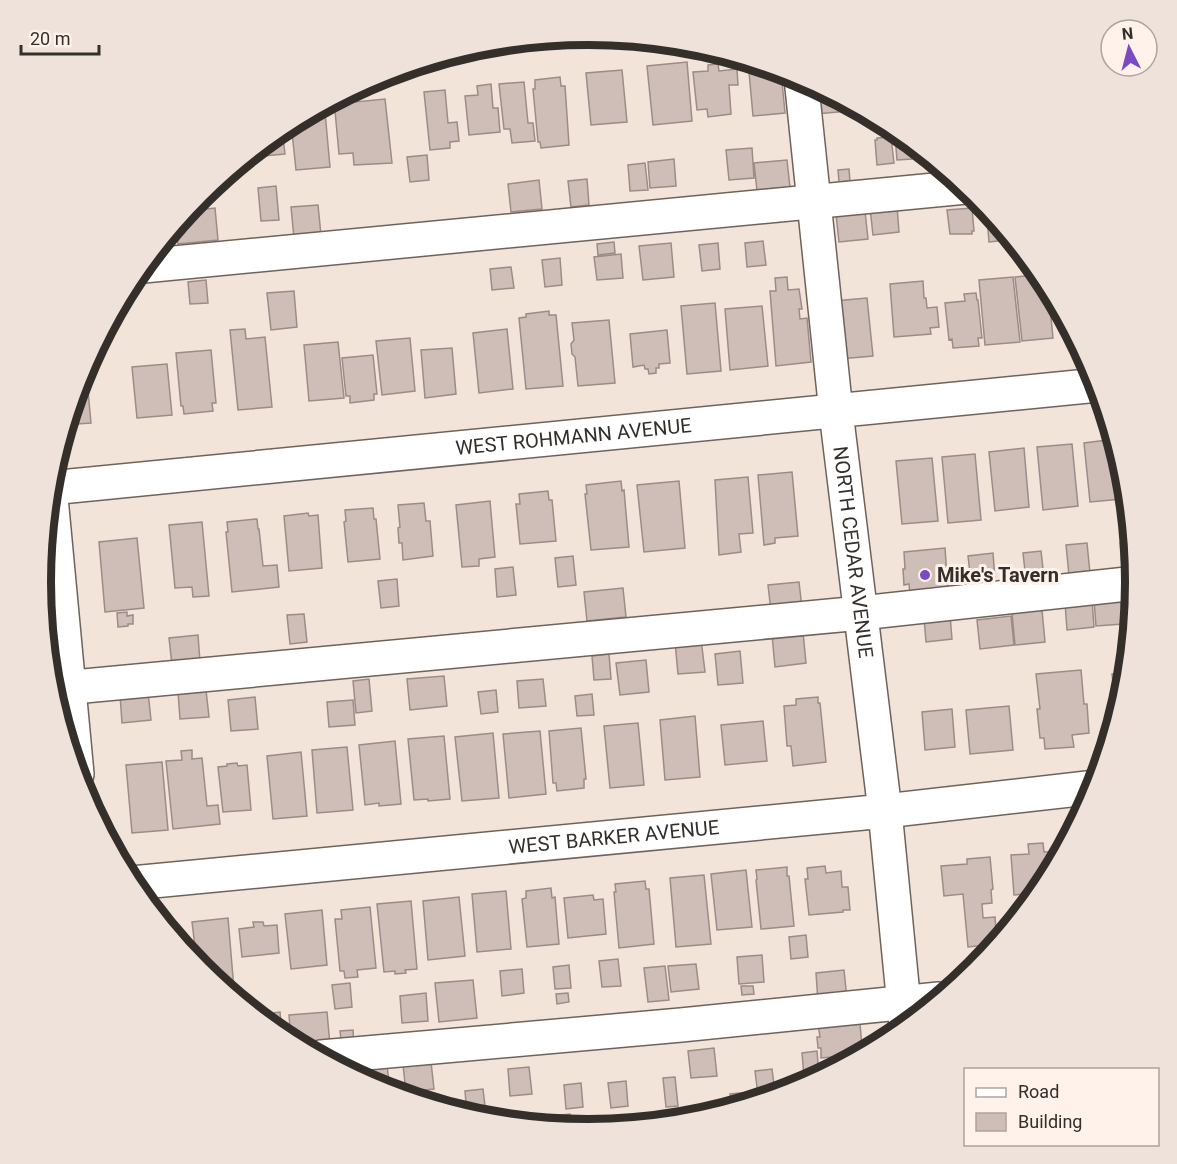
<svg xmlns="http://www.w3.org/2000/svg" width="1177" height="1164" font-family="Roboto,sans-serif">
  <rect width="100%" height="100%" fill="#f3e4da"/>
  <!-- building -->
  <path fill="#cfbdb8" stroke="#9c8b87" stroke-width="1.5" d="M748,61l33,10 4,42 -32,3z
    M687,62l5,59 -39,4 -6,-59z
    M718,64l1,7 18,-2 1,16h-9l2,29 -23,3 -1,-8 -10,1 -4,-38 15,-1v-6z
    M622,70l5,52 -36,3 -5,-52z
    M560,77l1,9h4l4,59 -28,3 -1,-6h-2l-5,-53h2v-9z
    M524,82l4,41h5l2,18 -23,2 -2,-14h-6l-5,-45z
    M491,84l2,24h5l2,24 -31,3 -4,-39 13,-1 -1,-9z
    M814,84l34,19 1,8 -33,3z
    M445,90l3,33 9,-1 2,19 -9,1v6l-20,2 -6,-58z
    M354,98l1,4 30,-3 7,64 -38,2 -1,-12 -14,1 -5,-54z
    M322,107l1,5h2l5,55 -34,3 -5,-47z
    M282,129l3,25 -35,3v-2z
    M902,135l9,7 1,17 -15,1 -2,-24z
    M891,137l3,26 -17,2 -2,-25h2v-2z
    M752,148l2,30 -25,2 -3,-30z
    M427,155l2,25 -19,2 -3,-25z
    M674,159l2,27 -26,2 -2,-26z
    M787,160l4,37 -33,3 -4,-37z
    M645,163l3,27 -18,1 -2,-26z
    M849,169l1,12 -11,1 -1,-12z
    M587,179l2,26 -18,2 -3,-26z
    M539,180l3,29 -31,3 -3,-28z
    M276,186l3,34 -18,1 -3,-33z
    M318,205l3,30 -27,3 -3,-31z
    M897,206l2,26 -26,3 -3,-27z
    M215,208l3,32 -40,4 -2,-19 12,-14z
    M972,208l2,23h-2v3h-22l-3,-24z
    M865,211l3,28 -29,3 -3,-28z
    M994,217l12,15 1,8 -18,2 -2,-24z
    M763,241l3,24 -19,2 -2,-24z
    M614,242l1,11 -17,2 -1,-11z
    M671,243l3,34 -31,3 -4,-34z
    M718,243l2,26 -18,2 -3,-26z
    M621,254l2,24 -26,2 -3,-23z
    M560,258l2,27 -17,2 -3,-27z
    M511,267l3,21 -22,2 -2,-21z
    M1041,274l7,12 5,52 -31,3 -7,-64z
    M787,277l1,13 11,-1 3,20h-3l1,10 7,-1 4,44 -35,4 -6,-75h6l-1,-13z
    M1013,277l7,65 -35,3 -6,-65z
    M206,280l2,23 -18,1 -2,-22z
    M923,281l1,17h2l1,10 10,-1 2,20 -9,1 1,6 -37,3 -4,-53z
    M294,291l3,36 -26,3 -4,-37z
    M976,293l1,7h1l4,38h-4l1,8 -26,2 -1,-9 -3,1 -4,-37 20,-2 -1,-7z
    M867,298l6,58 -34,3 -5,-58z
    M715,303l6,68 -34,3 -6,-68z
    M762,306l6,60 -38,4 -5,-61z
    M549,311v4h7l7,71 -37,3 -7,-71 7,-1v-3z
    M1063,314l19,36 -12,1 -1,-11h-3z
    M609,320l6,63 -37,3 -3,-29 -3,-3 -1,-10 3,-4 -2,-17z
    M245,329l1,10 19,-2 7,70 -34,3 -8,-80z
    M507,329l6,60 -34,4 -6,-60z
    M667,330l3,33 -11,1v4h-3v5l-7,1 -1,-5h-3l-1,-4 -11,2 -3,-33z
    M410,338l5,53 -33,4 -6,-54z
    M338,342l6,56 -35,3 -5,-56z
    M452,348l4,46 -31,4 -4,-48z
    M211,350l5,53h-4l1,8 -29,3 -1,-8h-2l-5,-53z
    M373,355l4,39h-3v6l-24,3v-7h-4l-4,-38z
    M167,364l5,51 -35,3 -5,-51z
    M80,380h7l4,43 -14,1v-5h-8z
    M1115,439l3,11 4,49 -32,3 -6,-59z
    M1072,444l6,62 -35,4 -6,-63z
    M1024,448l5,59 -34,4 -6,-59z
    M975,454l6,66 -33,3 -6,-66z
    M932,458l6,63 -36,3 -6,-63z
    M792,472l6,64 -23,2v5l-11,2 -6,-70z
    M748,477l5,56 -14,1 2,18 -22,3 -4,-75z
    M621,481l1,10 2,-1 5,57 -38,3 -6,-56h2l-1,-9z
    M679,481l6,67 -41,4 -7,-67z
    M548,491l1,9h3l4,41 -36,3 -4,-40h4l-1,-10z
    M490,501l5,56 -16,2v7l-17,1 -6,-62z
    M424,503l2,18h4l3,35 -30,4 -1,-17h-3l-1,-15 2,-1 -2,-22z
    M373,508l1,11h2l4,40 -32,3 -4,-40 2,-1 -1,-11z
    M308,513l1,3 9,-1 4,53 -33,3 -5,-55z
    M257,519l1,10h1l4,37 14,-1 2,22 -47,5 -6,-60h2l-1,-10z
    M202,522l7,74 -16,1 -1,-10 -17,1 -6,-63z
    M137,538l7,70 -39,4 -6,-70z
    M1132,542l3,26 -13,1 -2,-26z
    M1087,543l3,30 -21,2 -3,-30z
    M945,548l3,43 -38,4 -1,-11 -5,1 -1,-16h2l-1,-17z
    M1041,551l3,27 -18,2 -3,-27z
    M993,553l2,26 -24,3 -3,-26z
    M573,556l3,29 -18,2 -3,-29z
    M513,567l3,28 -19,2 -2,-28z
    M397,579l2,27 -18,2 -3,-27z
    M799,582l3,26 -31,3 -3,-26z
    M623,588l3,29 -39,4 -3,-29z
    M1120,598l3,26 -27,2 -2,-26z
    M1092,600l2,27 -27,3 -2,-27z
    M1042,610l3,32 -30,3 -3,-32z
    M127,612v4l6,-1v9h-5v2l-10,1 -1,-14z
    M304,614l3,28 -17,2 -3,-29z
    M950,615l2,24 -26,3 -2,-24z
    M1011,616l3,29 -34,4 -3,-29z
    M803,632l3,31 -31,4 -3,-32z
    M198,635l2,27 -28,3 -3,-27z
    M701,639l4,33 -27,2 -3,-32z
    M740,651l3,32 -25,2 -3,-31z
    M609,654l2,25 -17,1 -2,-24z
    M646,660l3,32 -29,3 -4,-32z
    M1081,670l3,34h3l2,29 -17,2 2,12 -29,2 -1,-11h-4l-3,-29h3l-4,-35z
    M1127,673l-2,16 -8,29 -5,-44z
    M444,676l3,30 -37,4 -3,-31z
    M369,679l3,32 -16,2 -3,-32z
    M543,679l3,27 -27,2 -2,-27z
    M206,690l3,27 -29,2 -2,-27z
    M496,690l2,22 -17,2 -3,-22z
    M148,692l3,28 -29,3 -2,-28z
    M592,694l2,21 -17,1 -2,-20z
    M255,697l3,32 -27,2 -3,-31z
    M818,697v6h2l6,59 -33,4 -2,-20h-4l-3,-40 12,-1v-6z
    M353,700l2,25 -26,2 -2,-25z
    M1009,706l4,44 -43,4 -4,-44z
    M952,709l3,38 -30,3 -3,-38z
    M695,716l5,61 -35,3 -5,-60z
    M763,721l4,40 -42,4 -4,-40z
    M638,723l6,62 -34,3 -6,-62z
    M581,728l5,51h-2v9l-27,3 -1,-8h-3l-4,-52z
    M540,731l6,63 -37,4 -6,-64z
    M493,733l6,65 -37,3 -7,-64z
    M444,736l6,63 -22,2v-2l-14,1 -6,-61z
    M395,741l6,63 -22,2v-3l-14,2 -6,-60z
    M347,747l6,63 -36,3 -5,-63z
    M192,750v9l10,-1 5,48 11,-1 2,19 -47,5 -7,-68 16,-1 -1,-9z
    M301,752l6,64 -34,3 -6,-63z
    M162,762l6,68 -36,3 -6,-68z
    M237,763l1,3 9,-1 4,45 -28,2 -5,-45 9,-1v-2z
    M1043,843l1,9 19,-1 -19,35 -6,7 -24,2 -3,-40 18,-1 -1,-10z
    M990,857l3,32 -2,1 1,13 -10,1 1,14 12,-1 2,26 -1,1 -28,3 -5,-53 -19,2 -3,-30 26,-2v-5z
    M825,866l1,7 15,-2 1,16h6l2,23h-7v2l-34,3 -4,-36h3l-1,-11z
    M787,867v9h2l5,50 -33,3 -5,-49 1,-1 -1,-9z
    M746,870l6,57 -35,3 -6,-56z
    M704,875l7,69 -35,3 -6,-69z
    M645,881l1,8h3l5,55 -35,4 -5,-56h2l-1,-8z
    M551,888l1,10 3,-1 4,47 -32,3 -5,-48 4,-1v-7z
    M506,891l5,58 -34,3 -5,-58z
    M593,895l1,5 9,-1 3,35 -38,4 -4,-40z
    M459,897l6,59 -37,4 -5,-59z
    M411,901l6,68 -12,1 1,3 -11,1v-3l-11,1 -7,-68z
    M370,907l6,61 -19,2 1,7 -13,1 -1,-7h-4l-5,-52h7l-1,-9z
    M322,910l5,55 -36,4 -6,-55z
    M228,918l6,71 -8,1 -25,-21 -4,-6 -5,-41z
    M253,922h10l1,4 13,-1 2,28 -37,4 -3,-28 15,-2z
    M806,935l2,22 -17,2 -2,-22z
    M762,955l2,27 -25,2 -2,-27z
    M618,959l3,27 -19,1 -3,-26z
    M696,964l3,25 -28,3 -3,-26z
    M569,965l2,23 -16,1 -2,-22z
    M665,966l4,34 -21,2 -4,-34z
    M522,969l2,24 -22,3 -2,-25z
    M844,970l3,29 -29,3 -2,-29z
    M473,980l4,38 -38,4 -4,-39z
    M350,983l2,24 -17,2 -3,-24z
    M741,986h12l1,8 -12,1z
    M426,993l2,28 -26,2 -2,-27z
    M568,993l1,9 -12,2 -1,-10z
    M280,1012l2,23 -25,-20z
    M327,1012l3,33 -26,3 -13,-7 -2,-26z
    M851,1021v3h9l2,23h-9l1,8 -14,1 1,5 -10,1v-5l-10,1v-10h-3l-1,-11h3l-2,-13z
    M353,1030l1,16 -12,1 -2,-16z
    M714,1048l3,28 -26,2 -3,-27z
    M817,1051l2,25 -15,1 -2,-24z
    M431,1062l3,27 -28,3 -3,-27z
    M387,1065l3,26 -11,-3 -12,-7 -1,-14z
    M529,1067l3,27 -22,2 -2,-27z
    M772,1069l3,24 -17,2 -3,-24z
    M675,1077l3,29 -12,1 -3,-29z
    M626,1081l2,25 -17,2 -3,-25z
    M581,1083l2,24 -17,2 -2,-24z
    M483,1089l3,26 -12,2 -7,-2 -2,-24z
    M750,1092l1,10 -19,6 -2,-14z
    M570,1114l1,14 -18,-2 -1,-10z
    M615,1121l1,6 -28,2 -1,-5z"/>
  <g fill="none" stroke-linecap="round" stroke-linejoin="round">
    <!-- minor casing -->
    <g stroke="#6f6359" stroke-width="36">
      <g id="minor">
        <path id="s1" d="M801,78l35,334 49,399 21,215"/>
        <path d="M143,266l823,-79"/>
        <path d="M50,487l27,287"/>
        <path id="s2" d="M50,488l1048,-103"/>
        <path d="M52,689l809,-76 275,-30"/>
        <path id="s3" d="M132,883l753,-72 211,-24"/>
        <path d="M321,1057l360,-32 258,-26"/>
      </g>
    </g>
    <!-- minor -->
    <use href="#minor" stroke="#fff" stroke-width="33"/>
  </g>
  <!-- markers -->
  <circle fill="#7a4ac2" stroke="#fef2ea" stroke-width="2" cx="925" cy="575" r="6"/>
  <g text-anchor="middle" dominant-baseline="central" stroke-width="6" stroke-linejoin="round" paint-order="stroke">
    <!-- street labels -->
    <g font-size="20" fill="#342f2b" stroke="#fef2ea">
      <text stroke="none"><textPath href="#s2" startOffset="526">WEST ROHMANN AVENUE</textPath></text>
      <text stroke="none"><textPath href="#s1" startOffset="477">NORTH CEDAR AVENUE</textPath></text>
      <text stroke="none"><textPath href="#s3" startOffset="484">WEST BARKER AVENUE</textPath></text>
    </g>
    <!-- poi labels -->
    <g font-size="20" font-weight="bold" fill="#342f2b" stroke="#fef2ea" text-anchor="start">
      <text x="937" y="575">Mike's Tavern</text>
    </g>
  </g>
  <!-- crop -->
  <path d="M0 0H1177V1164H0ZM51 582a537 537 0 1 1 1074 0a537 537 0 1 1-1074 0Z" fill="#eee2db" fill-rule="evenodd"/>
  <path fill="none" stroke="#342f2b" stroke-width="8" d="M51 582a537 537 0 1 1 1074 0a537 537 0 1 1-1074 0Z"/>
  <!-- legend -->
  <rect x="964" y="1068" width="195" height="78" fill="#fef2ea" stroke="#ada49e" stroke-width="1.5"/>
  <rect x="976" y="1088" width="30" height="9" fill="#ffffff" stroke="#ada49e" stroke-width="1.5"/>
  <text x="1018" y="1098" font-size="18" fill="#342f2b">Road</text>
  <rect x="976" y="1113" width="30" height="18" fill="#cfbdb8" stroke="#ada49e" stroke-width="1.5"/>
  <text x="1018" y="1128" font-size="18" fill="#342f2b">Building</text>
  <!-- north arrow -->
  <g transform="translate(1129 48) rotate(354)"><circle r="28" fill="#fef2ea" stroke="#ada49e" stroke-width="1.5"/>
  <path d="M0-4.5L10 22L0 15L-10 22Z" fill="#7a4ac2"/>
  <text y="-9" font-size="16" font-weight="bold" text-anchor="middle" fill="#342f2b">N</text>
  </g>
  <!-- scale -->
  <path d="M21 45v9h78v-9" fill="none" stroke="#342f2b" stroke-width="3"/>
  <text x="30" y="45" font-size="18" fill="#342f2b" stroke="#fef2ea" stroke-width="4.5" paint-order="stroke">20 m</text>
</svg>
